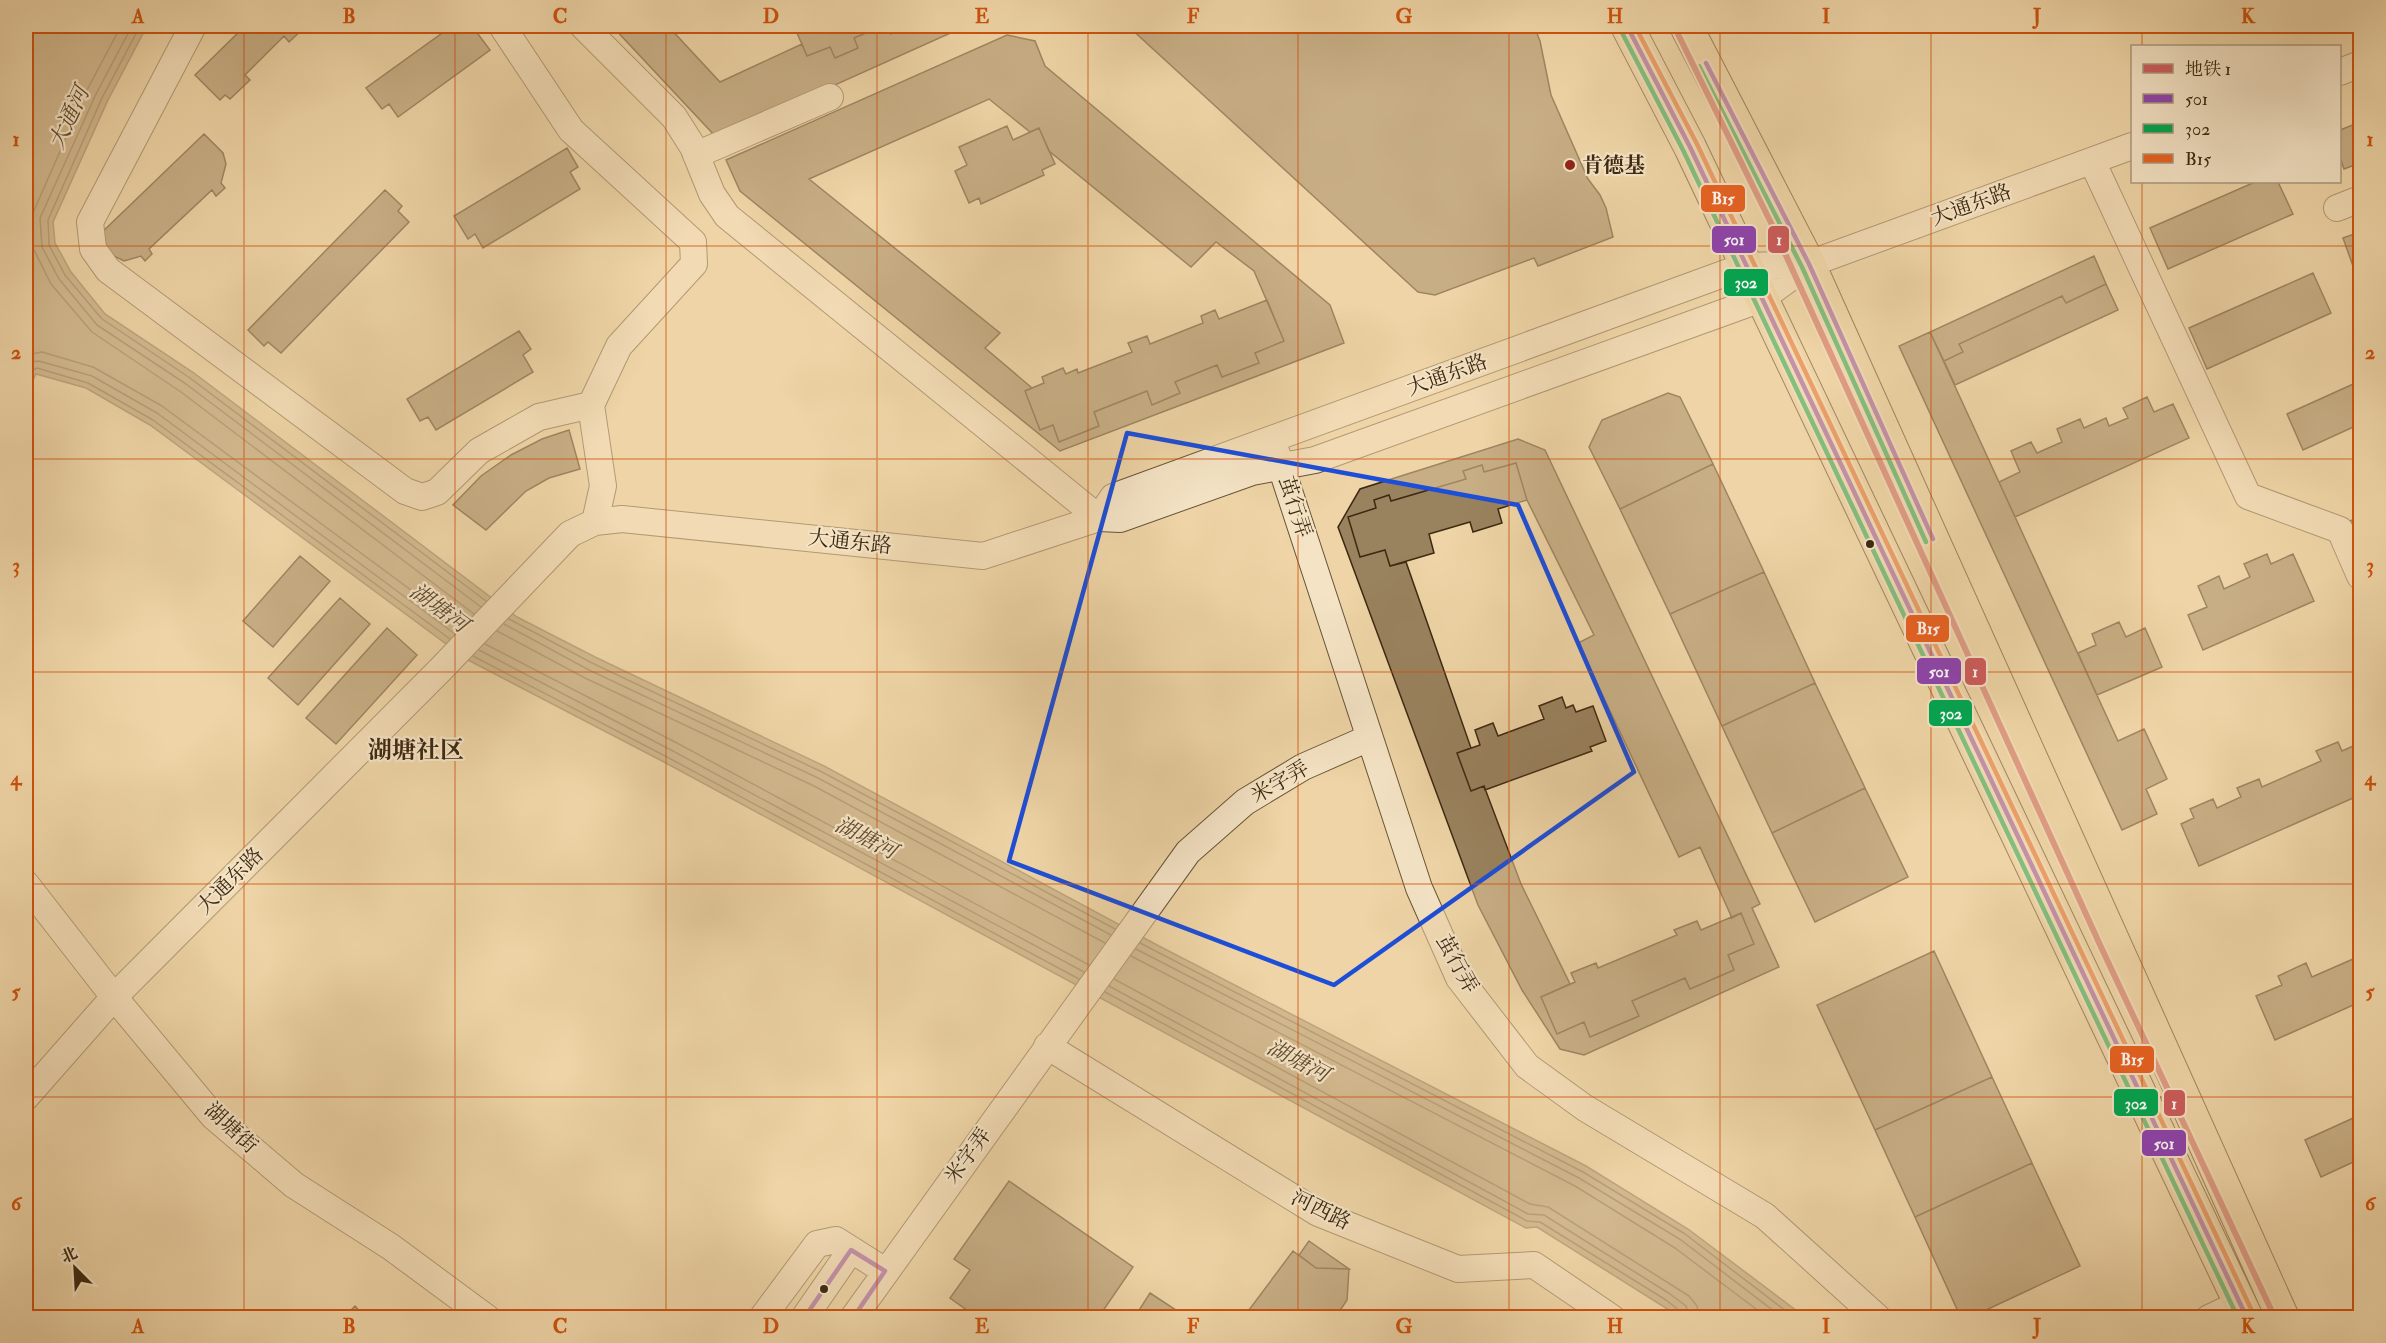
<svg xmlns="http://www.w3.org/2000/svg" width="2386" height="1343" font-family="'IM FELL Double Pica','Noto Serif SC',serif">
  <rect width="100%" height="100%" fill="#eed4a6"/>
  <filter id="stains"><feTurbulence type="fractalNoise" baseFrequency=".00333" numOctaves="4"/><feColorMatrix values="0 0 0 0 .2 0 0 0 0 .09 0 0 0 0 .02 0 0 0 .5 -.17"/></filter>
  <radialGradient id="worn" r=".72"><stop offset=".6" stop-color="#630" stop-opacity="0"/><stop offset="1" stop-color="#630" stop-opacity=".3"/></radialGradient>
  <!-- water -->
  <path fill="#b29a73" stroke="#836d4c" stroke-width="1.5" d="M26,26h121l-39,74 -55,122 2,21 16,29 34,42 89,59 323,244 78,40 229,109 335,180 427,220 102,63 117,88h-125l-143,-90 -11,1 -862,-466 -196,-102 -318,-235 -64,-37 -50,-14 -10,20z"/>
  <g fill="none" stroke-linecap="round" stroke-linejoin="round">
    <!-- shore -->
    <path stroke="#786242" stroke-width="1.5" d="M121,26l-34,64 -55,125 1,33 18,36 41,48 89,60 293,222
      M132,26l-36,68 -56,124 2,29 17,32 38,46 89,59 295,223
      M140,26l-38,72 -54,122 1,25 16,30 37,44 88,59 296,223
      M26,355l16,-3 51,15 69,39 299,221
      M26,366l5,-4 8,-1 53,15 65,37 298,221
      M26,381l5,-10 6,-3 51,15 65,37 297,219
      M509,619l83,44 230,109 293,157
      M504,624l85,46 229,108 293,157
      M497,631l88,47 229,108 291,157
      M485,644l190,98 414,223
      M479,650l192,100 413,222
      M473,656l194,101 412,222
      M1140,943l443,229 102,62 110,84
      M1136,949l443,229 102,62 102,78
      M1131,956l444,230 100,62 93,70
      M1114,979l416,225 18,3 141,89 8,10 2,12
      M1109,986l419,228 16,1 126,79 16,12 4,12
      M1105,992l422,229 13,1 126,78 14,11 2,7"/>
  </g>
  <!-- building -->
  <path fill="#99825e" stroke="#3d2911" stroke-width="1.5" fill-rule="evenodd" d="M245,26h61l-17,16 -5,-6 -39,39 5,5 -20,19 -5,-4 -5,5 -25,-25z
    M452,26h31l2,2 -7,6 12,16 -92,67 -9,-13 -7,5 -16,-21z
    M612,26h56l52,56 82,-38 5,12 23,-9 5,11 23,-10 -4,-10 29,-12h5l3,8 18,-8h57l-249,112z
    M794,26h89l-29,12 4,10 -23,10 -5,-11 -23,9z
    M1128,26h406l6,15 11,54 37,84 12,16 6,13 7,29 -75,29 -4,-8 -99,37 -17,-3z
    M1007,35l28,6 10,25 285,239 14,38 -284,108 -320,-260 -14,-31zM989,99l41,33 9,-4 10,23 142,116 25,-25 38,29 30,70 -29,12 4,10 -37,14 -5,-12 -42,17 5,11 -28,12 -5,-14 -53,21 5,14 -40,16 -6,-17 -13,5 -15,-39 7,-3 -47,-40 15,-15 -191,-154z
    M2360,122v41l-16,6 -4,-12v-27z
    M1007,126l6,14 26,-12 16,36 -13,6 2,5 -63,29 -2,-6 -10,5 -14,-32 12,-6 -8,-18z
    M204,134l19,19 3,11 -5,19 4,5 -9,8 -4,-6 -63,59 3,5 -7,7 -4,-5 -17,5 -10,-5 -18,-18z
    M567,148l11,19 -8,5 10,17 -97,59 -8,-14 -7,5 -14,-23z
    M2255,182h23l15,32 -125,55 -18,-41z
    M385,190l17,16 -4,5 11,11 -128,131 -13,-11 -4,4 -16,-16z
    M2360,232v46l-2,2 -15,-42z
    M2094,256l12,28 -40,19 -4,-7 -103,48 4,8 -19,9 -14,-29z
    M2313,273l18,40 -124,56 -18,-41z
    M2106,284l12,26 -163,75 -11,-24 19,-9 -4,-8 103,-48 4,7z
    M1267,300l17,41 -29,12 4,10 -37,14 -5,-12 -42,17 5,11 -28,12 -5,-14 -53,21 5,14 -40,16 -6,-17 -13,5 -15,-39 19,-8 -2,-6 21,-9 3,6 11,-5 1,4 54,-21 -4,-9 19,-7 3,8 53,-21 -2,-7 14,-6 4,9z
    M519,331l12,18 -8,6 10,17 -97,58 -8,-13 -8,4 -13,-22z
    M1930,332l188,409 26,-12 23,50 -21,10 11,25 -35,16 -223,-484z
    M2360,381v43l-57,26 -16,-36z
    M1668,393l12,4 33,67 -93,45 -31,-62 13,-27z
    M2147,397l7,15 19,-8 16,34 -174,79 -16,-35 21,-10 -9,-21 20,-9 6,11 25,-11 -5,-13 23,-10 4,9 22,-10 3,8 19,-8 -5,-10z
    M569,430l11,39 -31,9 -23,13 -40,39 -33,-25 28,-29 30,-21 31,-16z
    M1518,439l27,11 215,454 -8,4 27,59 -195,88 -24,-6 -38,-59 -44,-85 -140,-378 22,-38zM1516,463l11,37 67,135 -16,8 101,214 21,-10 32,71 9,-5 13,31 -26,11 6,15 -44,19 -5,-11 -53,23 7,15 -49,21 -6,-15 -27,12 -16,-37 29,-13 -49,-100 -37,-98 -13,5 -14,-38 14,-5 -65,-186 -16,4 -5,-16 -25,7 -12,-40 28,-9 -2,-8 15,-5 2,6 75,-22 -3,-8 19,-6 2,7z
    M1516,463l11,37 -29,9 4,14 -29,9 -3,-10 -41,12 5,19 -44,13 -5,-16 -25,7 -12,-40 28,-9 -2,-8 15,-5 2,6 75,-22 -3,-8 19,-6 2,7z
    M1713,464l51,108 -94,42 -50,-105z
    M2360,516v28l-10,-23z
    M2267,554l4,10 22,-10 21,47 -111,49 -15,-35 19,-8 -9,-21 21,-10 5,13 26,-12 -6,-13z
    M300,556l30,25 -57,66 -30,-26z
    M1764,572l51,111 -93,43 -52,-112z
    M340,598l30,26 -72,81 -30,-27z
    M2119,622l7,15 19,-9 17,39 -65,28 -19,-42 18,-8 -4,-11z
    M387,628l30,27 -81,89 -30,-26z
    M1815,683l50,105 -93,45 -50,-107z
    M1562,697l4,11 7,-3 3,7 17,-6 13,35 -16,6 2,4 -107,39 -1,-4 -13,5 -14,-38 23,-8 -5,-15 18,-7 5,13 46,-17 -5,-13z
    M2338,742l4,9 18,-8v52l-161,71 -18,-42 13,-6 -4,-9 23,-10 4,9 24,-11 -4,-9 22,-9 3,8 59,-26 -5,-10z
    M1865,788l43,89 -93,45 -43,-89z
    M1741,913l13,31 -26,11 6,15 -44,19 -5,-11 -53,23 7,15 -49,21 -6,-15 -27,12 -16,-37 34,-15 -4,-9 25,-10 2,5 79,-33 -3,-5 23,-9 4,9z
    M1934,951l58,126 -117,53 -58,-125z
    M2360,956v46l-85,38 -19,-44 26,-11 -4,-9 28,-13 6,14z
    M1992,1077l40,86 -117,54 -40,-87z
    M2360,1115v44l-39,18 -16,-37z
    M2032,1163l48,103 -111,52h-8l-46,-101z
    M1009,1181l124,86 -35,51h-120l-28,-20 20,-28 -16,-11z
    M1309,1241l40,28 -33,-1 -17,-13z
    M1293,1251l23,17 33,1 -2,31 -12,18h-92z
    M1150,1293l38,25h-54z
    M355,1306l11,12h-23z
    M1417,1310l2,8h-26v-2z"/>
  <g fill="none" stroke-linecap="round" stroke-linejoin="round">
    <!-- minor casing -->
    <g stroke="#695436" stroke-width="28">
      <path id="minor" d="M193,26l-103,196 3,27 15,21 297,221 17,6 15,-5 42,-41 60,-34 52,-12
        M502,26l69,104 122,112 1,22 -75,82 -28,59 12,81 -8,36
        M583,26l91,91 19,30 19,47 15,22 372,302
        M2340,72l20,-8
        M696,155l134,-58
        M2092,161l156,335 92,34 20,46
        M2337,208l23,-9
        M1272,439l147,449 40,90 68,88 58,42 180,108 113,102
        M1099,518l14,-21 632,-231 64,-2
        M26,884l88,113 99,119 81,69 97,62 96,71
        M1047,1046l271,167 140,56 76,-4 78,53
        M26,1097l88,-100 327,-328 129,-135 25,-12 27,-3 361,37 116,-38 21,1 132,-47 63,-12 446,-161 48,-35 323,-118
        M762,1318l55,-74 19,-4 49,31
        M804,1318l47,-68
        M853,1318l335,-466 57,-50 58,-35 66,-29
        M2209,1318l32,-15"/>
    </g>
    <!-- major casing -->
    <g stroke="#3d2911" stroke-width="34">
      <path id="major" d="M1627,26l63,121 557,1171
        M1686,26l123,238 474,1054"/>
    </g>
    <!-- minor -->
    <use href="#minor" stroke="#f4e3c5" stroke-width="26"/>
    <!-- major -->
    <use href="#major" stroke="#eed4a6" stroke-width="32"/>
    <!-- bus-1 casing -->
    <g stroke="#f4e3c5" stroke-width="9">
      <path id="bus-1" d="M1627,26l63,121 557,1171
        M1706,63l103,201 124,275
        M804,1318l47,-68 34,21 -32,47"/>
    </g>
    <!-- bus-2 casing -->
    <g stroke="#f4e3c5" stroke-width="9">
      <path id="bus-2" d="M1620,29l63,121 555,1168
        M1699,66l103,201 124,275"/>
    </g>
    <!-- bus-3 casing -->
    <g stroke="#f4e3c5" stroke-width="9">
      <path id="bus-3" d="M1635,26l62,118 557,1171"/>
    </g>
    <!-- bus-1 -->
    <use href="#bus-1" stroke="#8e44ad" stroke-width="4.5"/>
    <!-- bus-2 -->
    <use href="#bus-2" stroke="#00a651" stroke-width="4.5"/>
    <!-- bus-3 -->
    <use href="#bus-3" stroke="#e96221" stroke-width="4.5"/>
    <!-- metro-1 casing -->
    <g stroke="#f4e3c5" stroke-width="10">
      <path id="metro-1" d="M1674,26l99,201 328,720 174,371"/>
    </g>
    <!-- metro-1 -->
    <use href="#metro-1" stroke="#cd5c5c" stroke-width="6"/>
  </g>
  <!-- marked area -->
  <path d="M0 0H2386V1343H0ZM1127,433l391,72 116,267 -300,213 -325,-124z" fill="#eed4a6" fill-opacity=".55" fill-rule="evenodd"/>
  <path fill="none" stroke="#1d4ed8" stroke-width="4.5" stroke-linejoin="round" d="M1127,433l391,72 116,267 -300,213 -325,-124z"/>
  <!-- grid -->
  <path fill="none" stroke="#ce520d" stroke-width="1.5" stroke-opacity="0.55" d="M244,26v1292M455,26v1292M666,26v1292M877,26v1292M1088,26v1292M1298,26v1292M1509,26v1292M1720,26v1292M1931,26v1292M2142,26v20M2142,182v1136M26,246h2334M26,459h2334M26,672h2334M26,884h2334M26,1097h2334"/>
  <!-- markers -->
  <circle fill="#8f2418" stroke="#f4e3c5" stroke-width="2" cx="1570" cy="165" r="6"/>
  <g fill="#3d2911" stroke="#f4e3c5" stroke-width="2">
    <circle cx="1870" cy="544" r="5"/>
    <circle cx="824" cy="1289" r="5"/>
  </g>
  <g text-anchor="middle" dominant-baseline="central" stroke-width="4.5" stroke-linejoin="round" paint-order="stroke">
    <!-- poi labels -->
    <g font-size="21" font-weight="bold" fill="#3d2911" stroke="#f4e3c5" text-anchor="start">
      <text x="1582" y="165">肯德基</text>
    </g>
    <!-- street labels -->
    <g font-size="21" fill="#3d2911" stroke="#f4e3c5">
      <text transform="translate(1971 205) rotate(-20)">大通东路</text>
      <text transform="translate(1447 375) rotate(-20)">大通东路</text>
      <text transform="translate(1295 507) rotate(72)">茧行弄</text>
      <text transform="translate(850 542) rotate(6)">大通东路</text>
      <text transform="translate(1280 782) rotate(-30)">米字弄</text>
      <text transform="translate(230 881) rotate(-45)">大通东路</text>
      <text transform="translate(1457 964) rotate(61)">茧行弄</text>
      <text transform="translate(231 1128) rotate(43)">湖塘街</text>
      <text transform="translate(968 1156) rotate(-54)">米字弄</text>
      <text transform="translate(1321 1210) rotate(26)">河西路</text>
    </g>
    <!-- water labels -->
    <g font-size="22" font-style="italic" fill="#604b2e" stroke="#f4e3c5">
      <text transform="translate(69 118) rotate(-65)">大通河</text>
      <text transform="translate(439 608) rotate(36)">湖塘河</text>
      <text transform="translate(866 838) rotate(27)">湖塘河</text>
      <text transform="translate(1298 1061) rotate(28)">湖塘河</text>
    </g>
    <!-- quarter labels -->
    <g font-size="24" font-weight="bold" fill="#3d2911" stroke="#f4e3c5">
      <text x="416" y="750">湖塘社区</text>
    </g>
  </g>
  <g stroke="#f4e3c5" stroke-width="2">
    <rect x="1700" y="184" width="46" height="29" rx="6" fill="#e96221"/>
    <rect x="1767" y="225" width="23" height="29" rx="6" fill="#cd5c5c"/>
    <rect x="1711" y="225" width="46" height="29" rx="6" fill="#8e44ad"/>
    <rect x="1723" y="268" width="46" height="29" rx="6" fill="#00a651"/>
    <rect x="1905" y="614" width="45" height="29" rx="6" fill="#e96221"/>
    <rect x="1916" y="657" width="46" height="28" rx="6" fill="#8e44ad"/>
    <rect x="1964" y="657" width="23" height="29" rx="6" fill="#cd5c5c"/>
    <rect x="1928" y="699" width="45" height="28" rx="6" fill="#00a651"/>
    <rect x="2109" y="1045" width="46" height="29" rx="6" fill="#e96221"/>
    <rect x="2113" y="1088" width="46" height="29" rx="6" fill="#00a651"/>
    <rect x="2163" y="1089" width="23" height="28" rx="6" fill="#cd5c5c"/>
    <rect x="2141" y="1129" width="46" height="28" rx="6" fill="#8e44ad"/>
  </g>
  <g font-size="16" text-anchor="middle" font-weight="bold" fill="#fff">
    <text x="1723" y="204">B15</text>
    <text x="1779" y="245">1</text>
    <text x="1734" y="245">501</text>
    <text x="1746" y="288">302</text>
    <text x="1928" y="634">B15</text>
    <text x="1939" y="677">501</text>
    <text x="1975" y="677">1</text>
    <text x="1951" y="719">302</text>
    <text x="2132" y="1065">B15</text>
    <text x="2136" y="1109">302</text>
    <text x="2174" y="1109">1</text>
    <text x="2164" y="1149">501</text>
  </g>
  <!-- margin -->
  <rect width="2386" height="1343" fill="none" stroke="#eed4a6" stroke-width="66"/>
  <!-- legend -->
  <rect x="2131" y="45" width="210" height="138" fill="#f4e3c5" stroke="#ab997d" stroke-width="1.5"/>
  <rect x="2143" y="64" width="30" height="9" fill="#cd5c5c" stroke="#ab997d" stroke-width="1.5"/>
  <text x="2185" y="75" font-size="18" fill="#3d2911">地铁 1</text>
  <rect x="2143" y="94" width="30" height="9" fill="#8e44ad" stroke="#ab997d" stroke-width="1.5"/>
  <text x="2185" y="105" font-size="18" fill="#3d2911">501</text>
  <rect x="2143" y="124" width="30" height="9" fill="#00a651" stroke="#ab997d" stroke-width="1.5"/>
  <text x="2185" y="135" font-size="18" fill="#3d2911">302</text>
  <rect x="2143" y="154" width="30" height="9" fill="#e96221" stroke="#ab997d" stroke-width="1.5"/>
  <text x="2185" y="165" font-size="18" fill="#3d2911">B15</text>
  <!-- north arrow -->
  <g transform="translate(75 1268) rotate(336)" stroke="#f4e3c5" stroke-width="4.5" paint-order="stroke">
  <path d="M0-4.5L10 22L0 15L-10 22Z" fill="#3d2911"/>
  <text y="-9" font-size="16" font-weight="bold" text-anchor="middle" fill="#3d2911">北</text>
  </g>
  <rect x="33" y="33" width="2320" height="1277" fill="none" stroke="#ce520d" stroke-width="2"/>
  <g font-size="20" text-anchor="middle" font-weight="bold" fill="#ce520d">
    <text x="138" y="23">A</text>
    <text x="349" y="23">B</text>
    <text x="560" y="23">C</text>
    <text x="771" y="23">D</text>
    <text x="982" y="23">E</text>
    <text x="1193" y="23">F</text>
    <text x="1404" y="23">G</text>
    <text x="1615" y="23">H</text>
    <text x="1826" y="23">I</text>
    <text x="2037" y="23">J</text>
    <text x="2248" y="23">K</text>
    <text x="16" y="146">1</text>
    <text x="2370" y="146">1</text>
    <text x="16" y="359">2</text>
    <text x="2370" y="359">2</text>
    <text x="16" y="572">3</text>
    <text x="2370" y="572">3</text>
    <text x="16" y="785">4</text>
    <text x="2370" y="785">4</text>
    <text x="16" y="998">5</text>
    <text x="2370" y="998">5</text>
    <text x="16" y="1210">6</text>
    <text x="2370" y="1210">6</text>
    <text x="138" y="1333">A</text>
    <text x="349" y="1333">B</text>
    <text x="560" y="1333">C</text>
    <text x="771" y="1333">D</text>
    <text x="982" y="1333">E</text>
    <text x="1193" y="1333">F</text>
    <text x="1404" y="1333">G</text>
    <text x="1615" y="1333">H</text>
    <text x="1826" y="1333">I</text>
    <text x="2037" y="1333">J</text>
    <text x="2248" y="1333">K</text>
  </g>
  <rect width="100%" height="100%" filter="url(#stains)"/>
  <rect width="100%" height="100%" fill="url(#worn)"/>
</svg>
